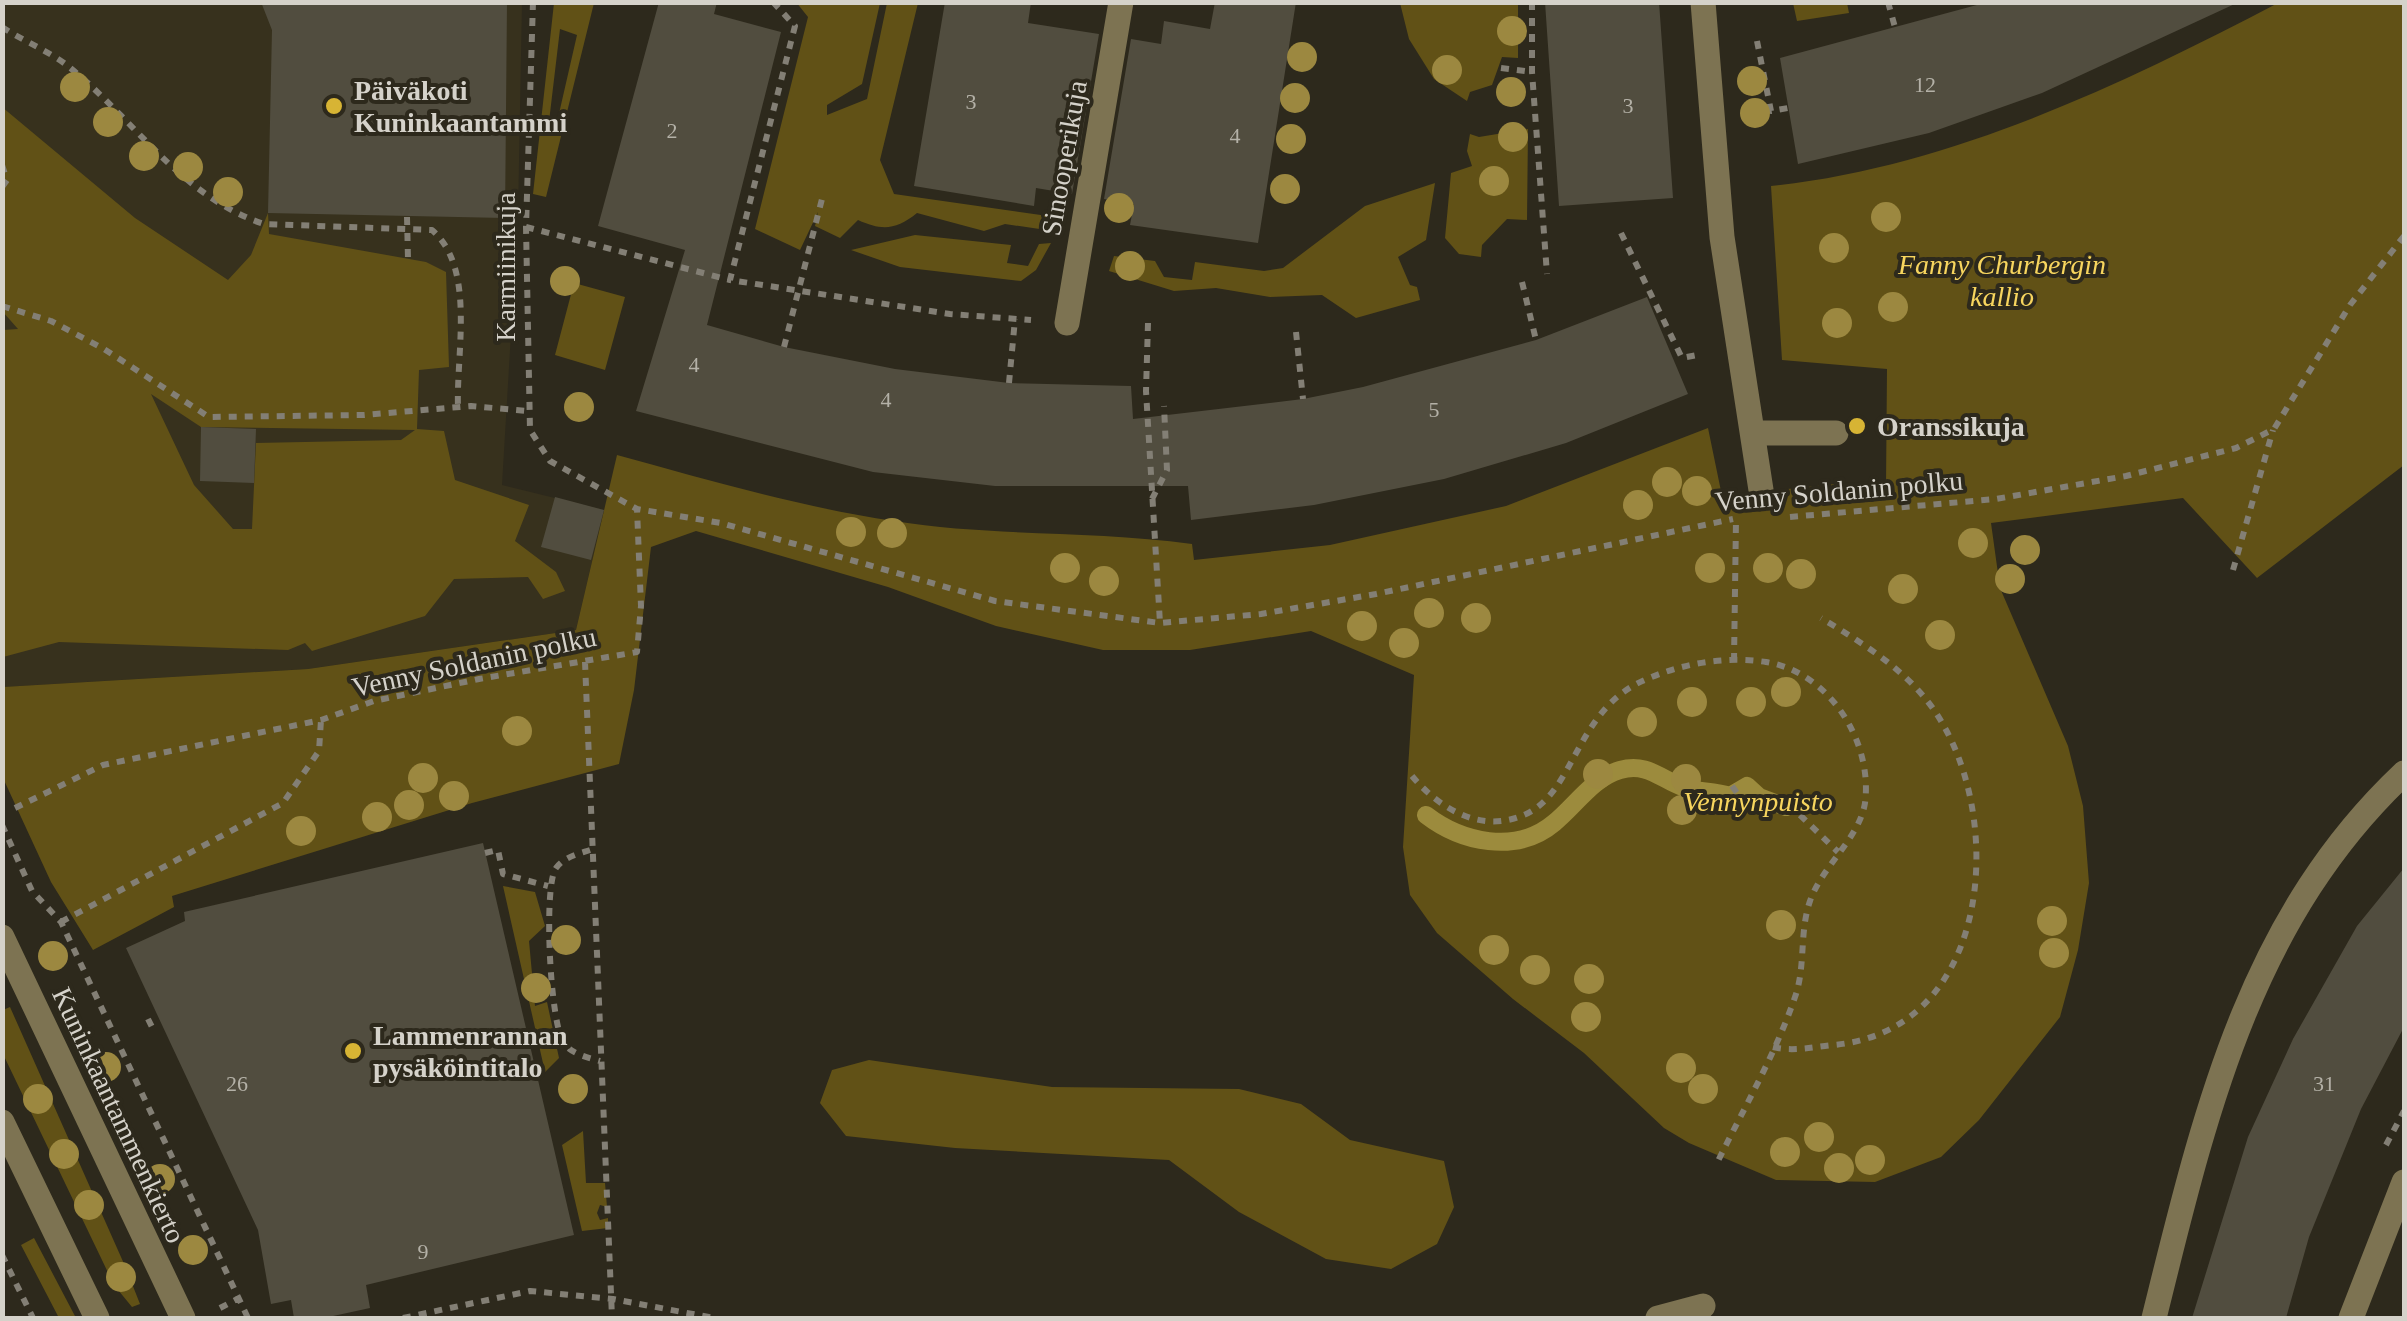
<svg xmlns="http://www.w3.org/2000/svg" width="2407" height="1321" font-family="'Times New Roman',serif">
  <rect width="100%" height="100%" fill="#2d291c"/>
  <!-- built -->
  <path fill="#37311d" d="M3,3h519l-4,213 -16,269 102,25 -28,120 -268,39 -305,18z"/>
  <!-- green -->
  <path fill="#615116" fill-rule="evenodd" d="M796,2l84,1 -18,81 -35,21v10l40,-16 20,-96h31l-38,157 14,34 161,23 -2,14 -48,-7 -21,7 -67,-18c-21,17 -35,18 -59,7l-18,18 -25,-12 3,-14 -18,38 -45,-21 53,-212z
    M554,3h40l-48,194 -13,-3zM560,29l17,6 -22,96 -7,-1z
    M1400,3h118v55l-16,-1 -10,28 -22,7 -3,9 -33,-22 -25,-40z
    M1793,3h54l2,10 -52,8z
    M2278,3h126v462l-147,113 -74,-80 -192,25 9,65 68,158 15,60 6,77 -11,67 -18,67 -81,103 -38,37 -66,25 -99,-2 -87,-37 -25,-15 -80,-75 -71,-54 -76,-66 -27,-38 -7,-48 11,-172 -103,-44 -121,19h-87l-107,-24 -108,-39 -192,-56 -45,16 -17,143 -15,74 -147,39 -300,93 2,11 -81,43 -42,-68 -48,-104v-91l305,-18 268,-39 41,-175c91,25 183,52 277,66 98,16 199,9 298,23l2,16 136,-15 176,-39 202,-78 14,68 113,-12 51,2 1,-117 -105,-9 -11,-174c179,-19 350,-101 507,-183z
    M2,107l133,111 93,62 23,-25 17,-42 1,21 157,28 20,10 3,95 -30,3 -2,59 27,2 11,49 74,25 -14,36 41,31 9,19 -22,8 -15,-22 -74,2 -29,37 -113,35 -7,-8 -17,7 -229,-8 -56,15v-327l15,-1 -15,-17zM151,394l50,33 214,3 -14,10 -145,3 -4,86h-19l-39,-44z
    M1528,129l-1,91 -20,-1 -25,26 -1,12 -22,-3 -14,-16 6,-65 21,-7 -5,-15 3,-17 9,3z
    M1435,183l-9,57 -28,17 12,28 7,2 3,13 -64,18 -34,-23 -52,2 -54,-9 -42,3 -65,-20 5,-15 41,5 9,16 28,3 3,-18 69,9 19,-3 82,-62z
    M915,235l96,10 -4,18 21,3 11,-22 12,-1 -15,27 -15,11 -121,-14 -49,-17z
    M574,283l51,14 -20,73 -50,-15z
    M503,886l32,6 10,34 -16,15 6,65 12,-4 12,56 -14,14z
    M10,1007l115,259 15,38 -8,3 -18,-22 -111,-231v-44z
    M869,1060l183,27 187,2 62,15 49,36 94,21 10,46 -17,37 -46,25 -65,-10 -87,-47 -70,-52 -214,-12 -109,-12 -26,-33 12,-33z
    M583,1131l3,52h19l2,24 -7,-2 -3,8 3,7 8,-2v10l-26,3 -20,-86z
    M34,1238l42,80h-17l-38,-73z"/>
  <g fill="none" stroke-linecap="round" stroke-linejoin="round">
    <!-- stream -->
    <path stroke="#9c8b3d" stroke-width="18" d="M1426,815c35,27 90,40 128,8 21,-17 40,-46 66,-53 28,-8 41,10 65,18 14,4 30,3 45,8l17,-10 12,11 27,10"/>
  </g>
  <!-- building -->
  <path fill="#514d3f" d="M261,2h246l-2,216 -237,-5 4,-183z
    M659,2h58l-3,12 67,18 -74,293 77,22 111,22 114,14 122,3 2,33 170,-20 60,-12 173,-47 111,-43 41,97 -122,49 -122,36 -130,26 -123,15 -3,-34h-193l-122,-14 -237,-61 49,-161 -87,-24z
    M945,2h86l-3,21 71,11 -27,160 -36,-6 -2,18 -120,-20z
    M1215,2h81l-38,241 -128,-18 4,-21 -30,-5 27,-160 30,5 3,-23 46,8z
    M1545,2h114l14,196 -114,8z
    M1988,2h251l-197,91 -113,40 -131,31 -18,-106z
    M201,427l55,2 -2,54 -54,-2z
    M555,497l49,13 -13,50 -50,-13z
    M483,843l91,392 -208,50 4,23 -46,10h-30l-3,-18 -20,4 -13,-74 -132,-282 59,-27 -1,-9z
    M2404,868v159l-43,82 -52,128 -23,81h-94l56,-181 45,-98 64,-113z"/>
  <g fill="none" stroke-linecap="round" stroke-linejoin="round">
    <!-- path -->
    <path stroke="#837f75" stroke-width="6" stroke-dasharray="8 8" stroke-linecap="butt" d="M533,2l-7,225 4,203 20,31 87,48 84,14 274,78 165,22 101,-9 115,-20 357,-75
      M773,2l22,24 -65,254 220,34 81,6
      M1532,2v70l15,202
      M1888,2l8,29
      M2,27c21,14 47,24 66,39 66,53 113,131 196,158l168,6c44,38 24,123 26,177
      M1757,41l14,70 17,-3
      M1501,68l31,4
      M2,165l5,15 -5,7
      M407,217l1,42
      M526,227l204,53
      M1621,233l61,125 20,-4
      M1522,282l14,58
      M2,306l49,15 53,28 105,68 155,-2 107,-9 57,5
      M1148,323l-2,68 14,232
      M1296,332l7,67
      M784,347l38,-148
      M1009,383l6,-64
      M1152,499l15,-29 -3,-64
      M1790,517l206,-18 130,-23 110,-28 38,-19 76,-124 54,-69
      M2233,570l40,-140
      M1734,661l2,-141
      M585,662l27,656
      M1412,776c27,32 68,58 112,39 52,-22 51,-107 123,-136 37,-16 79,-23 119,-17 63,10 107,79 99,141 -6,36 -43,63 -55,98 -11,32 -4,65 -15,96 -19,56 -51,111 -77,164
      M1732,786l11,15
      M15,808l88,-43 218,-45 53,-19 105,-22 158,-27 4,-46 -4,-97
      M1800,815l38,37
      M2,825l30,66 29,31 187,396
      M590,850c-12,4 -26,7 -34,18 -13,17 -6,162 9,177 8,9 24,13 35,16
      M485,853l13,-3 5,24 45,12
      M61,922l222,-119 36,-52 2,-31
      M148,1019l7,14
      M1773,1047c20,5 39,0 60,-2 152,-13 172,-208 112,-317 -27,-51 -76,-81 -124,-110
      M2386,1145l18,-34
      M2,1255l31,63
      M220,1308l21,-11
      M403,1318l127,-27 83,8 101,19"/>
    <!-- minor -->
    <path stroke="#7d7352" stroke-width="25" d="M1703,2l19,235 39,253
      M1067,323l54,-321
      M1755,433h81
      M2,937l181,381
      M2,1122l95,196
      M1658,1318l45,-12
      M2154,1318c50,-201 94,-398 250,-545
      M2351,1318l53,-136"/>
  </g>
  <!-- trees -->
  <g fill="#9c8840">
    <circle cx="1512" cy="31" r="15"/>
    <circle cx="1302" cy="57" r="15"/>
    <circle cx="1447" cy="70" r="15"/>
    <circle cx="1752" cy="81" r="15"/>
    <circle cx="75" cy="87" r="15"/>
    <circle cx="1511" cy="92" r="15"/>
    <circle cx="1295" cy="98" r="15"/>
    <circle cx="1755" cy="113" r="15"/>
    <circle cx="108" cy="122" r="15"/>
    <circle cx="1513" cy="137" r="15"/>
    <circle cx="1291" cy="139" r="15"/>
    <circle cx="144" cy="156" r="15"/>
    <circle cx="188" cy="167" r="15"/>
    <circle cx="1494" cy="181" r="15"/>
    <circle cx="1285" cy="189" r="15"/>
    <circle cx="228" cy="192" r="15"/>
    <circle cx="1119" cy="208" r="15"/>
    <circle cx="1886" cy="217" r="15"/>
    <circle cx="1834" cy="248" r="15"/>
    <circle cx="1130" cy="266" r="15"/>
    <circle cx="565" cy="281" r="15"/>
    <circle cx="1893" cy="307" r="15"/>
    <circle cx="1837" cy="323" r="15"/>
    <circle cx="579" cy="407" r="15"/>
    <circle cx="1667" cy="482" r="15"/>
    <circle cx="1697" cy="491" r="15"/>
    <circle cx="1638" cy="505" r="15"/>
    <circle cx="851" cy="532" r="15"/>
    <circle cx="892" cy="533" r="15"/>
    <circle cx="1973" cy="543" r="15"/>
    <circle cx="2025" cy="550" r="15"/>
    <circle cx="1065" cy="568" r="15"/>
    <circle cx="1710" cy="568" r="15"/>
    <circle cx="1768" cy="568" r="15"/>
    <circle cx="1801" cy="574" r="15"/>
    <circle cx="2010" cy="579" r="15"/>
    <circle cx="1104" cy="581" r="15"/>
    <circle cx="1903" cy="589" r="15"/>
    <circle cx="1429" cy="613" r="15"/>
    <circle cx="1476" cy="618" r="15"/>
    <circle cx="1362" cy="626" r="15"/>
    <circle cx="1940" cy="635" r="15"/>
    <circle cx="1404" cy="643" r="15"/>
    <circle cx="1786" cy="692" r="15"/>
    <circle cx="1692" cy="702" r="15"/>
    <circle cx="1751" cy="702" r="15"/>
    <circle cx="1642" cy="722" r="15"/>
    <circle cx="517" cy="731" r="15"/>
    <circle cx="1598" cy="774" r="15"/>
    <circle cx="423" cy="778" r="15"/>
    <circle cx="1686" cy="779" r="15"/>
    <circle cx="454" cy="796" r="15"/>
    <circle cx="409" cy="805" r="15"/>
    <circle cx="1682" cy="810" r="15"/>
    <circle cx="377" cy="817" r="15"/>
    <circle cx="301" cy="831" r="15"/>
    <circle cx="2052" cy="921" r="15"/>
    <circle cx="1781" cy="925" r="15"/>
    <circle cx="566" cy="940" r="15"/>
    <circle cx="1494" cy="950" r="15"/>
    <circle cx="2054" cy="953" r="15"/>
    <circle cx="53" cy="956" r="15"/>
    <circle cx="1535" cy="970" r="15"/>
    <circle cx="1589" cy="979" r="15"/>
    <circle cx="536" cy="988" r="15"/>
    <circle cx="1586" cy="1017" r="15"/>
    <circle cx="106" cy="1067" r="15"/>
    <circle cx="1681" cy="1068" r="15"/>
    <circle cx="573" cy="1089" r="15"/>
    <circle cx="1703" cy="1089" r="15"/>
    <circle cx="38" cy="1099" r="15"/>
    <circle cx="1819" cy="1137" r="15"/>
    <circle cx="1785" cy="1152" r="15"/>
    <circle cx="64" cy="1154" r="15"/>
    <circle cx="1870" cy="1160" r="15"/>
    <circle cx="1839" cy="1168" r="15"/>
    <circle cx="160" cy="1179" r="15"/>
    <circle cx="89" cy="1205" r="15"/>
    <circle cx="193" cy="1250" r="15"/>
    <circle cx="121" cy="1277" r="15"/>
  </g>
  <!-- markers -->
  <g fill="#d7b434" stroke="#2d291c" stroke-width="4">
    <circle cx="334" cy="106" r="10"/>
    <circle cx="1857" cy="426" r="10"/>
    <circle cx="353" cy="1051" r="10"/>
  </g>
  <g text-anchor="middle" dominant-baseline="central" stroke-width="8" stroke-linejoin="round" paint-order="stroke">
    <!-- number labels -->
    <g font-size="22" fill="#b4b1a7">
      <text x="1925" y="84">12</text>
      <text x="971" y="101">3</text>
      <text x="1628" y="105">3</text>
      <text x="672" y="130">2</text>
      <text x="1235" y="135">4</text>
      <text x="694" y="364">4</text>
      <text x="886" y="399">4</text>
      <text x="1434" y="409">5</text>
      <text x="237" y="1083">26</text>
      <text x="2324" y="1083">31</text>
      <text x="423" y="1251">9</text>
    </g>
    <!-- poi labels -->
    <g font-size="28" font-weight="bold" fill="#d5d2ca" stroke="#2d291c" text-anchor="start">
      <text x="354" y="90">Päiväkoti<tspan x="354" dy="32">Kuninkaantammi</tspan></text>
      <text x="1877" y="426">Oranssikuja</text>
      <text x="373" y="1035">Lammenrannan<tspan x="373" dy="32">pysäköintitalo</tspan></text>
    </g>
    <!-- street labels -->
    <g font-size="28" fill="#d5d2ca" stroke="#2d291c">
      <text transform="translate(1064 158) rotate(-80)">Sinooperikuja</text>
      <text transform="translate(505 267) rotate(-90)">Karmiinikuja</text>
      <text transform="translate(1839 491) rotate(-5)">Venny Soldanin polku</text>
      <text transform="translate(474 662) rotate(-12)">Venny Soldanin polku</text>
      <text transform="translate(119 1115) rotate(65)">Kuninkaantammenkierto</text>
    </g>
    <!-- park labels -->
    <g font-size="28" font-style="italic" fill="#f7d55e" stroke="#2d291c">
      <text x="2002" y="264">Fanny Churbergin<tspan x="2002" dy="32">kallio</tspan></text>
      <text x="1758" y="801">Vennynpuisto</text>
    </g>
  </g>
  <!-- border -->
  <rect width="2407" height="1321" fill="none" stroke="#d5d2ca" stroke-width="10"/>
</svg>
